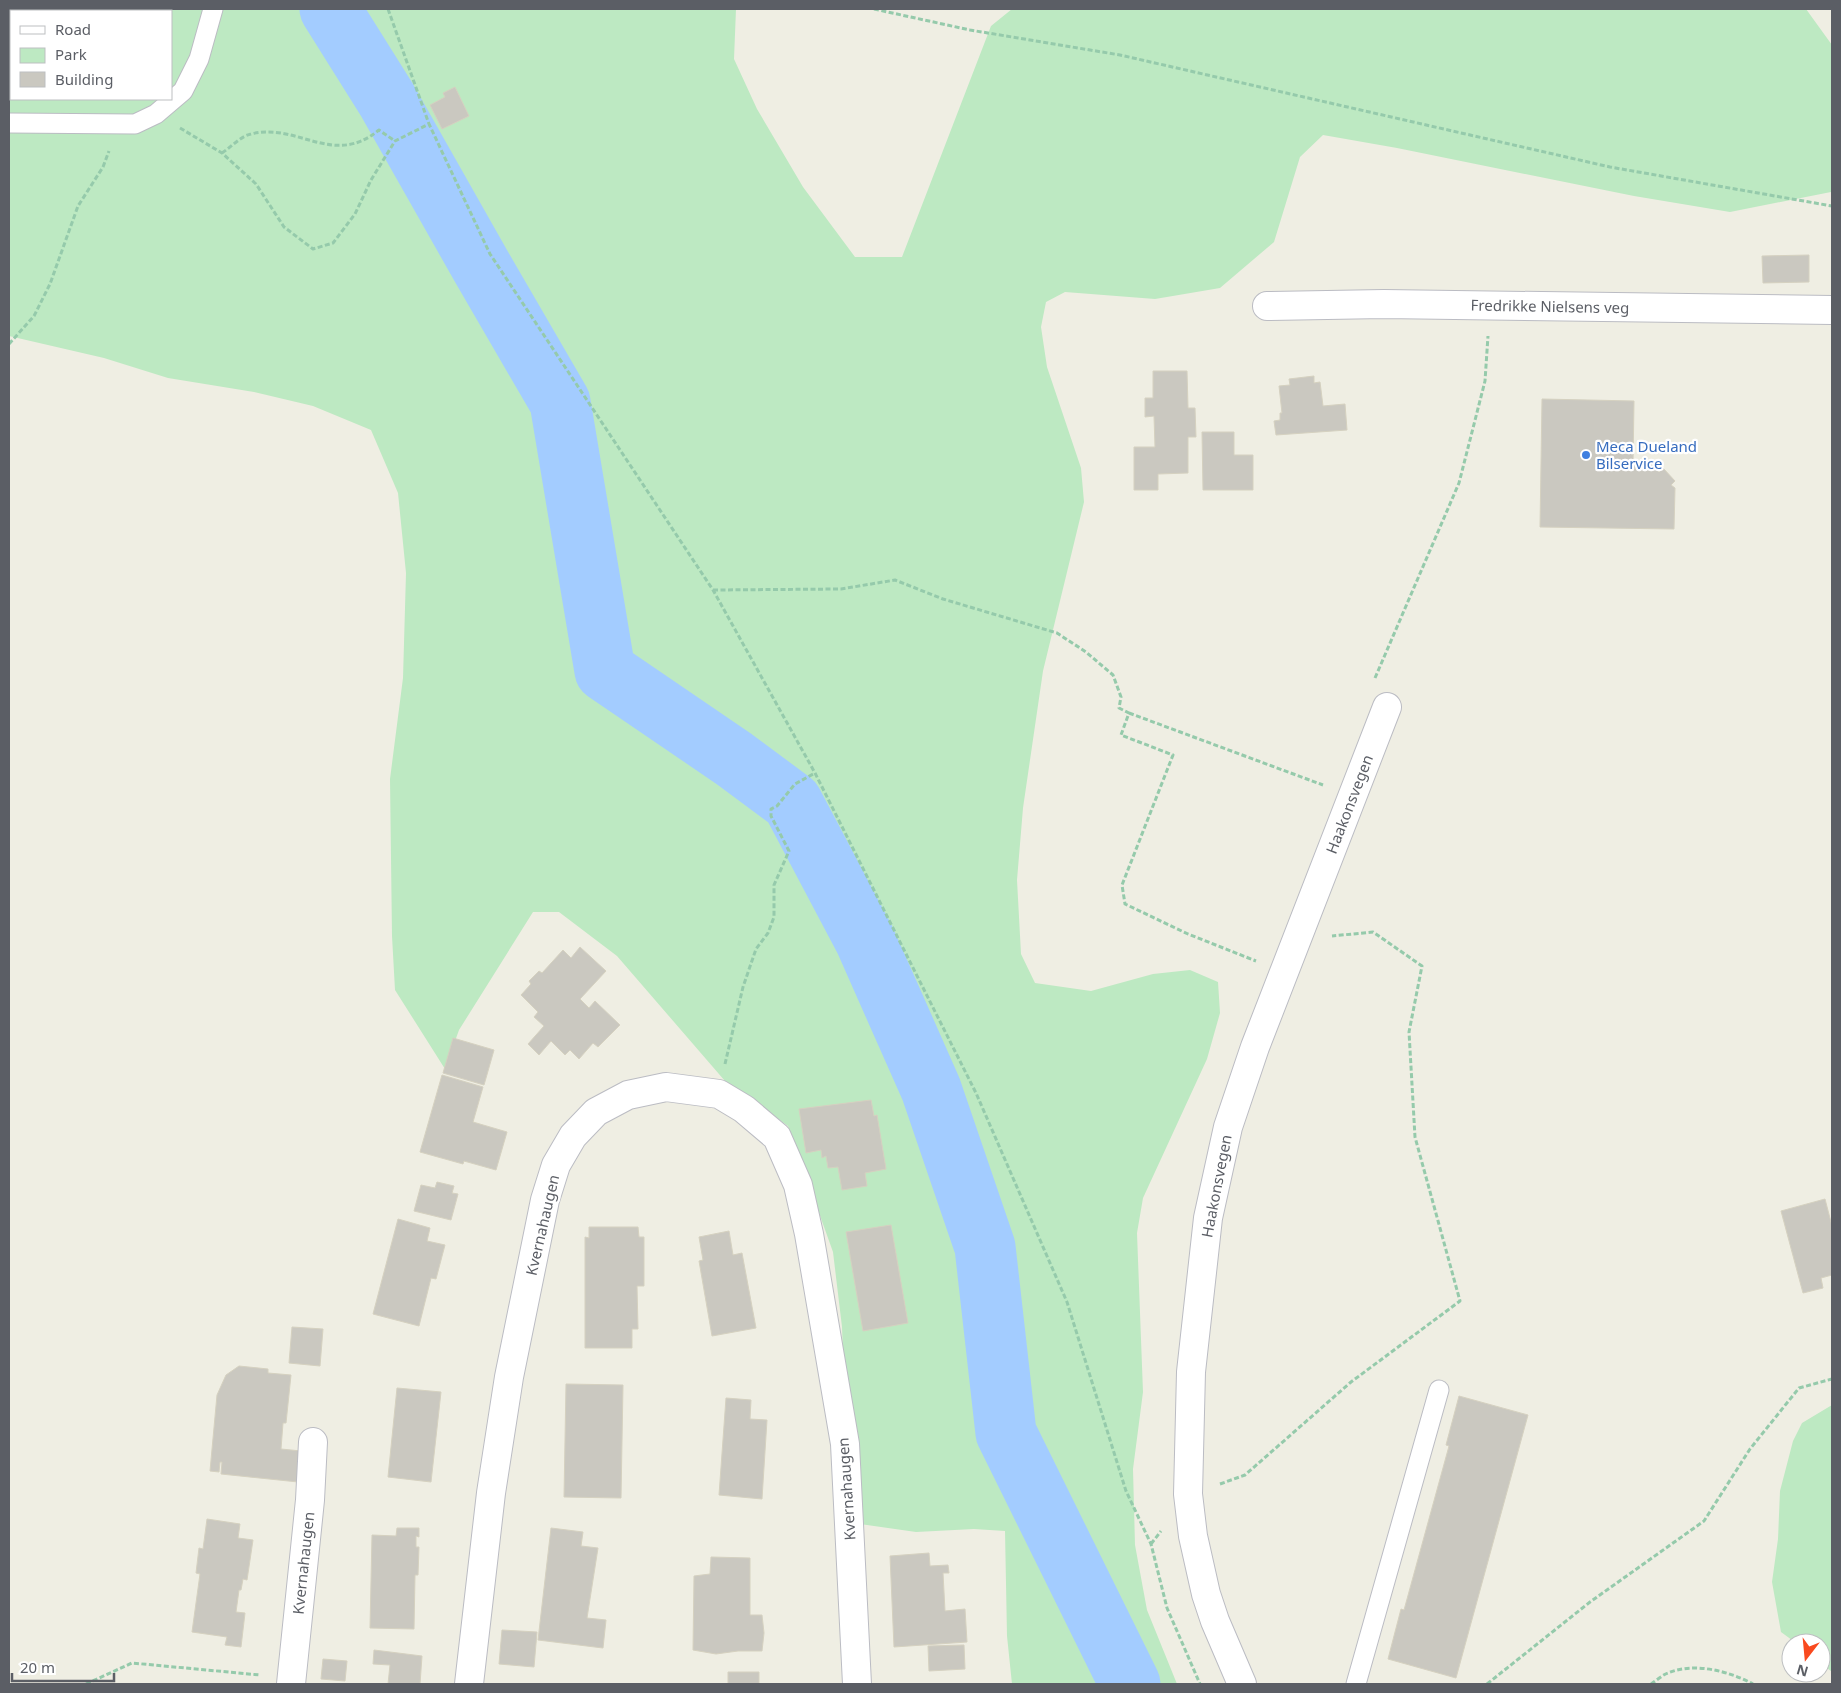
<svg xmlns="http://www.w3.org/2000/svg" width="1841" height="1693" font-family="'Noto Sans',sans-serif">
  <rect width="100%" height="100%" fill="#efeee3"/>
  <!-- green -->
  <path fill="#bde9c2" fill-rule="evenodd" d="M9,9h727l-2,50 23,50 46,78 52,70h47l89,-231 21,-17h794l26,36 -1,147 -101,20 -96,-16 -237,-48 -74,-13 -23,22 -26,85 -54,46 -65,11 -90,-7 -19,10 -5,25 6,40 34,101 3,34 -41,169 -20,137 -6,72 4,74 14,29 56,8 62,-17 37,-4 28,12 2,31 -13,46 -64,139 -6,35 6,159 -10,77 2,76 12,65 30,74h-165l-5,-48 -2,-105 -31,-2 -58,3 -56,-8 -15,-118 -3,-79 -9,-75 -45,-126 -63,-45 -108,-125 -58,-44h-26l-74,118 -14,39 -50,-79 -3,-54 -2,-157 13,-101 3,-105 -8,-80 -27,-63 -58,-24 -59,-14 -86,-14 -64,-20 -95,-22zM11,11h160v88h-160z
    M1832,1405v267l-11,-9v-20h-25l-15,-11 -9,-50 6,-43 2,-48 13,-50 9,-18z"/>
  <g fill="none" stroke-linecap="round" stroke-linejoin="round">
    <!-- river -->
    <path stroke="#a3ccff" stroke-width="61" d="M330,9l57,91 94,166 79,136 45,269 129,88 58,43 73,138 66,149 54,158 21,186 124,251"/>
  </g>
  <!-- building -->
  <path fill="#cac8c0" stroke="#d5d1c0" d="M455,87l14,29 -27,13 -12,-24 15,-8 -2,-4z
    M1809,255v27l-46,1 -1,-27z
    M1153,371h34l1,37h7l1,29h-8v36l-30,1v16h-24v-43h21l-1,-31 -9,1v-19h8z
    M1314,376v7l6,-1 3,24 22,-2 2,26 -71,5 -2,-14 6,-1v-7h2l-3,-27 11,-1 -1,-6z
    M1542,399l92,2 -1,62h17l9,9 4,-4 12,13 -4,4 4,3 -1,41 -134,-2z
    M1202,432h32v23h19v35h-50z
    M580,947l26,24 -26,28 9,9 6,-7 25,24 -22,22 -5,-4 -14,16 -9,-9 -5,5 -14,-14 -12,14 -11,-11 16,-18 -10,-9 4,-5 -17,-17 10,-11 -2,-3 10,-10 3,2 21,-23 8,8z
    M453,1038l41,12 -10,35 -41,-12z
    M442,1075l41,12 -10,35 34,10 -11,38 -32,-9 -1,3 -43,-12z
    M871,1100l3,16 3,-1 9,54 -21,4 2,13 -25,4 -4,-23 -10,1 -2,-12 -4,2 -1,-8 -15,3 -7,-44z
    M437,1182l17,4 -2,7 6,1 -7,26 -37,-9 7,-26 14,3z
    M1825,1199l7,27v49l-11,3 2,10 -20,5 -22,-82z
    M398,1219l32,9 -3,13 18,4 -9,34 -5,-1 -12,48 -46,-12z
    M891,1225l17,98 -45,8 -17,-99z
    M589,1227h49l1,10h5v49h-7l1,43h-6v19h-47v-111l4,1z
    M729,1231l4,24 9,-2 14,75 -44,8 -13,-75 4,-1 -4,-23z
    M292,1327l31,2 -3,37 -31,-3z
    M239,1366l29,3v4l23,2 -5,48h-3l-2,26 20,2 -3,31 -77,-8 1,-12h-2l-1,10 -9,-1 7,-76 9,-20z
    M566,1384l57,1 -2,113 -57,-1z
    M397,1388l44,4 -10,90 -43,-5z
    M1459,1396l69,19 -72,263 -68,-19 13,-50 3,1 45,-164 -3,-1z
    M726,1398l25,2 -1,19 17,1 -5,79 -43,-4z
    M207,1519l33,5 -2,14 15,2 -6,40 -4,-1 -2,11h-2l-3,22 9,1 -4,34 -16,-2 2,-8 -35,-5 8,-58 -4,-1 3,-25 4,1z
    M397,1528h22v9l-3,-1v11h3l-1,28h-3l-1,54 -44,-1 2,-93 24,1z
    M551,1528l32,4 -2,14 17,2 -11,70 19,2 -3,28 -65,-8z
    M929,1553l1,13 18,-1 1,8h-6l2,38 20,-2 2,33 -73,5 -4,-91z
    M711,1557l39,1v57h12l2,18 -2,18h-24l-22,3 -23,-4 1,-74 16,-2z
    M502,1630l35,2 -3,35 -35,-3z
    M964,1645l1,24 -36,2 -1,-25z
    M374,1650l48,6 -2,28h-32l2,-19 -17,-1z
    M323,1659l24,2 -2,20 -24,-2z
    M728,1672h31v12h-31z"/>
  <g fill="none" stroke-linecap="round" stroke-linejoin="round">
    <!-- lane casing -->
    <g stroke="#bbbcc3" stroke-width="21">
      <path id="lane" d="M9,123l126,1 21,-10 27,-23 16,-32 14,-50
        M1356,1684l83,-294"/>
    </g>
    <!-- street casing -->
    <g stroke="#bbbcc3" stroke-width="30">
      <path id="street" d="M1267,306l117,-2 448,6
        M291,1684l19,-184 3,-58
        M469,1684l22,-191 18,-116 36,-177 11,-35 17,-29 23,-24 32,-17 38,-8 53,7 25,15 33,28 21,48 11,49 36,210 12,240
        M1242,1684l-27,-63 -9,-27 -13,-58 -5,-42 3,-122 17,-154 20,-91 27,-80 132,-340"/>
    </g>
    <!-- path -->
    <path stroke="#95caab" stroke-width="3" stroke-dasharray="5 2.5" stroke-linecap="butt" d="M388,9l41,115
      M874,9l96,21 150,25 490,112 222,39
      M9,49h2
      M180,128l42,25 34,31 28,43 29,22 20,-6 22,-29 16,-34 24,-39 34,-17 61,130 223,336 102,183 161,320 91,209 59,189 25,53 16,64 33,76
      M222,153c9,-6 19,-17 29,-19 47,-12 82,34 128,-4l16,11
      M9,344l25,-28 16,-32 28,-78 25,-39 6,-16
      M713,590l128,-1 54,-9 48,19 114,34 29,19 27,23 8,22 -2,11 10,5 -8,22 52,20 -51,130 3,19 63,30 68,27
      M1375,678l84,-195 26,-102 3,-45
      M1129,713l194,72
      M725,1064l18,-77 13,-38 12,-16 6,-16v-32l15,-34 -18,-35v-7l6,-3 18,-22 20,-11
      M1220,1484l25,-9 106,-93 109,-81 -45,-164 -6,-105 13,-66 -49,-34 -41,4
      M1151,1544l10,-13
      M86,1684l46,-21 128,12
      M1487,1684l103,-82 114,-81 46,-72 49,-61 33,-9
      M1651,1684c5,-3 11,-9 17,-11 26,-11 61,-2 85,11"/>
    <!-- lane -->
    <use href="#lane" stroke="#fff" stroke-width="19"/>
    <!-- street -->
    <use href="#street" stroke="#fff" stroke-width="28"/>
  </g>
  <!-- markers -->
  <circle fill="#3f7fe0" stroke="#fff" stroke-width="2" cx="1586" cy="455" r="5"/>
  <g text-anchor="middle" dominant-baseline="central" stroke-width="4.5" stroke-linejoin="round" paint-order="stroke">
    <!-- street labels -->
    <g font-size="15" fill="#5b5e65" stroke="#fff">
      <text transform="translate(1550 306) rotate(1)">Fredrikke Nielsens veg</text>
      <text transform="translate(1349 804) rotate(-69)">Haakonsvegen</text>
      <text transform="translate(1216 1186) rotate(-79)">Haakonsvegen</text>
      <text transform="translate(542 1225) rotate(-77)">Kvernahaugen</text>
      <text transform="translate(846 1489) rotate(-94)">Kvernahaugen</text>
      <text transform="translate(303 1563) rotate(-84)">Kvernahaugen</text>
    </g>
    <!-- shop labels -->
    <g font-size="15" fill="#366cbe" stroke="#fff" text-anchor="start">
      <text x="1596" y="446">Meca Dueland<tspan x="1596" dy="17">Bilservice</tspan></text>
    </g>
  </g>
  <!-- border -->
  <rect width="1841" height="1693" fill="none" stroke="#5b5e65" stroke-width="20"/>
  <!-- legend -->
  <rect x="10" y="10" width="162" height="90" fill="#ffffff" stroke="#bdbfc1"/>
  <rect x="20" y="26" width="25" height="8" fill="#ffffff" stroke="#bdbfc1"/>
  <text x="55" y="35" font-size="15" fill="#5b5e65">Road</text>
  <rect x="20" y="48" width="25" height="15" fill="#bde9c2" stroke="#bdbfc1"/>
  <text x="55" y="60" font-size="15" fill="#5b5e65">Park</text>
  <rect x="20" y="72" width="25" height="15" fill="#cac8c0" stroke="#bdbfc1"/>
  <text x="55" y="85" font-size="15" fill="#5b5e65">Building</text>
  <!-- north arrow -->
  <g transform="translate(1806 1658) rotate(196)"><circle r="24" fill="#ffffff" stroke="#bdbfc1"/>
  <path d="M0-4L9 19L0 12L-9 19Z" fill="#f94a1f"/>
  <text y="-8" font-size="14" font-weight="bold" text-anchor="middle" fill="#5b5e65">N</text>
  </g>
  <!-- scale -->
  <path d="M12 1673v8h102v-8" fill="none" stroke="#5b5e65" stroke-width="2.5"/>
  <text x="20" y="1673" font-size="15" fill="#5b5e65" stroke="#ffffff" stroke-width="4" paint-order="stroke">20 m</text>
</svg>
